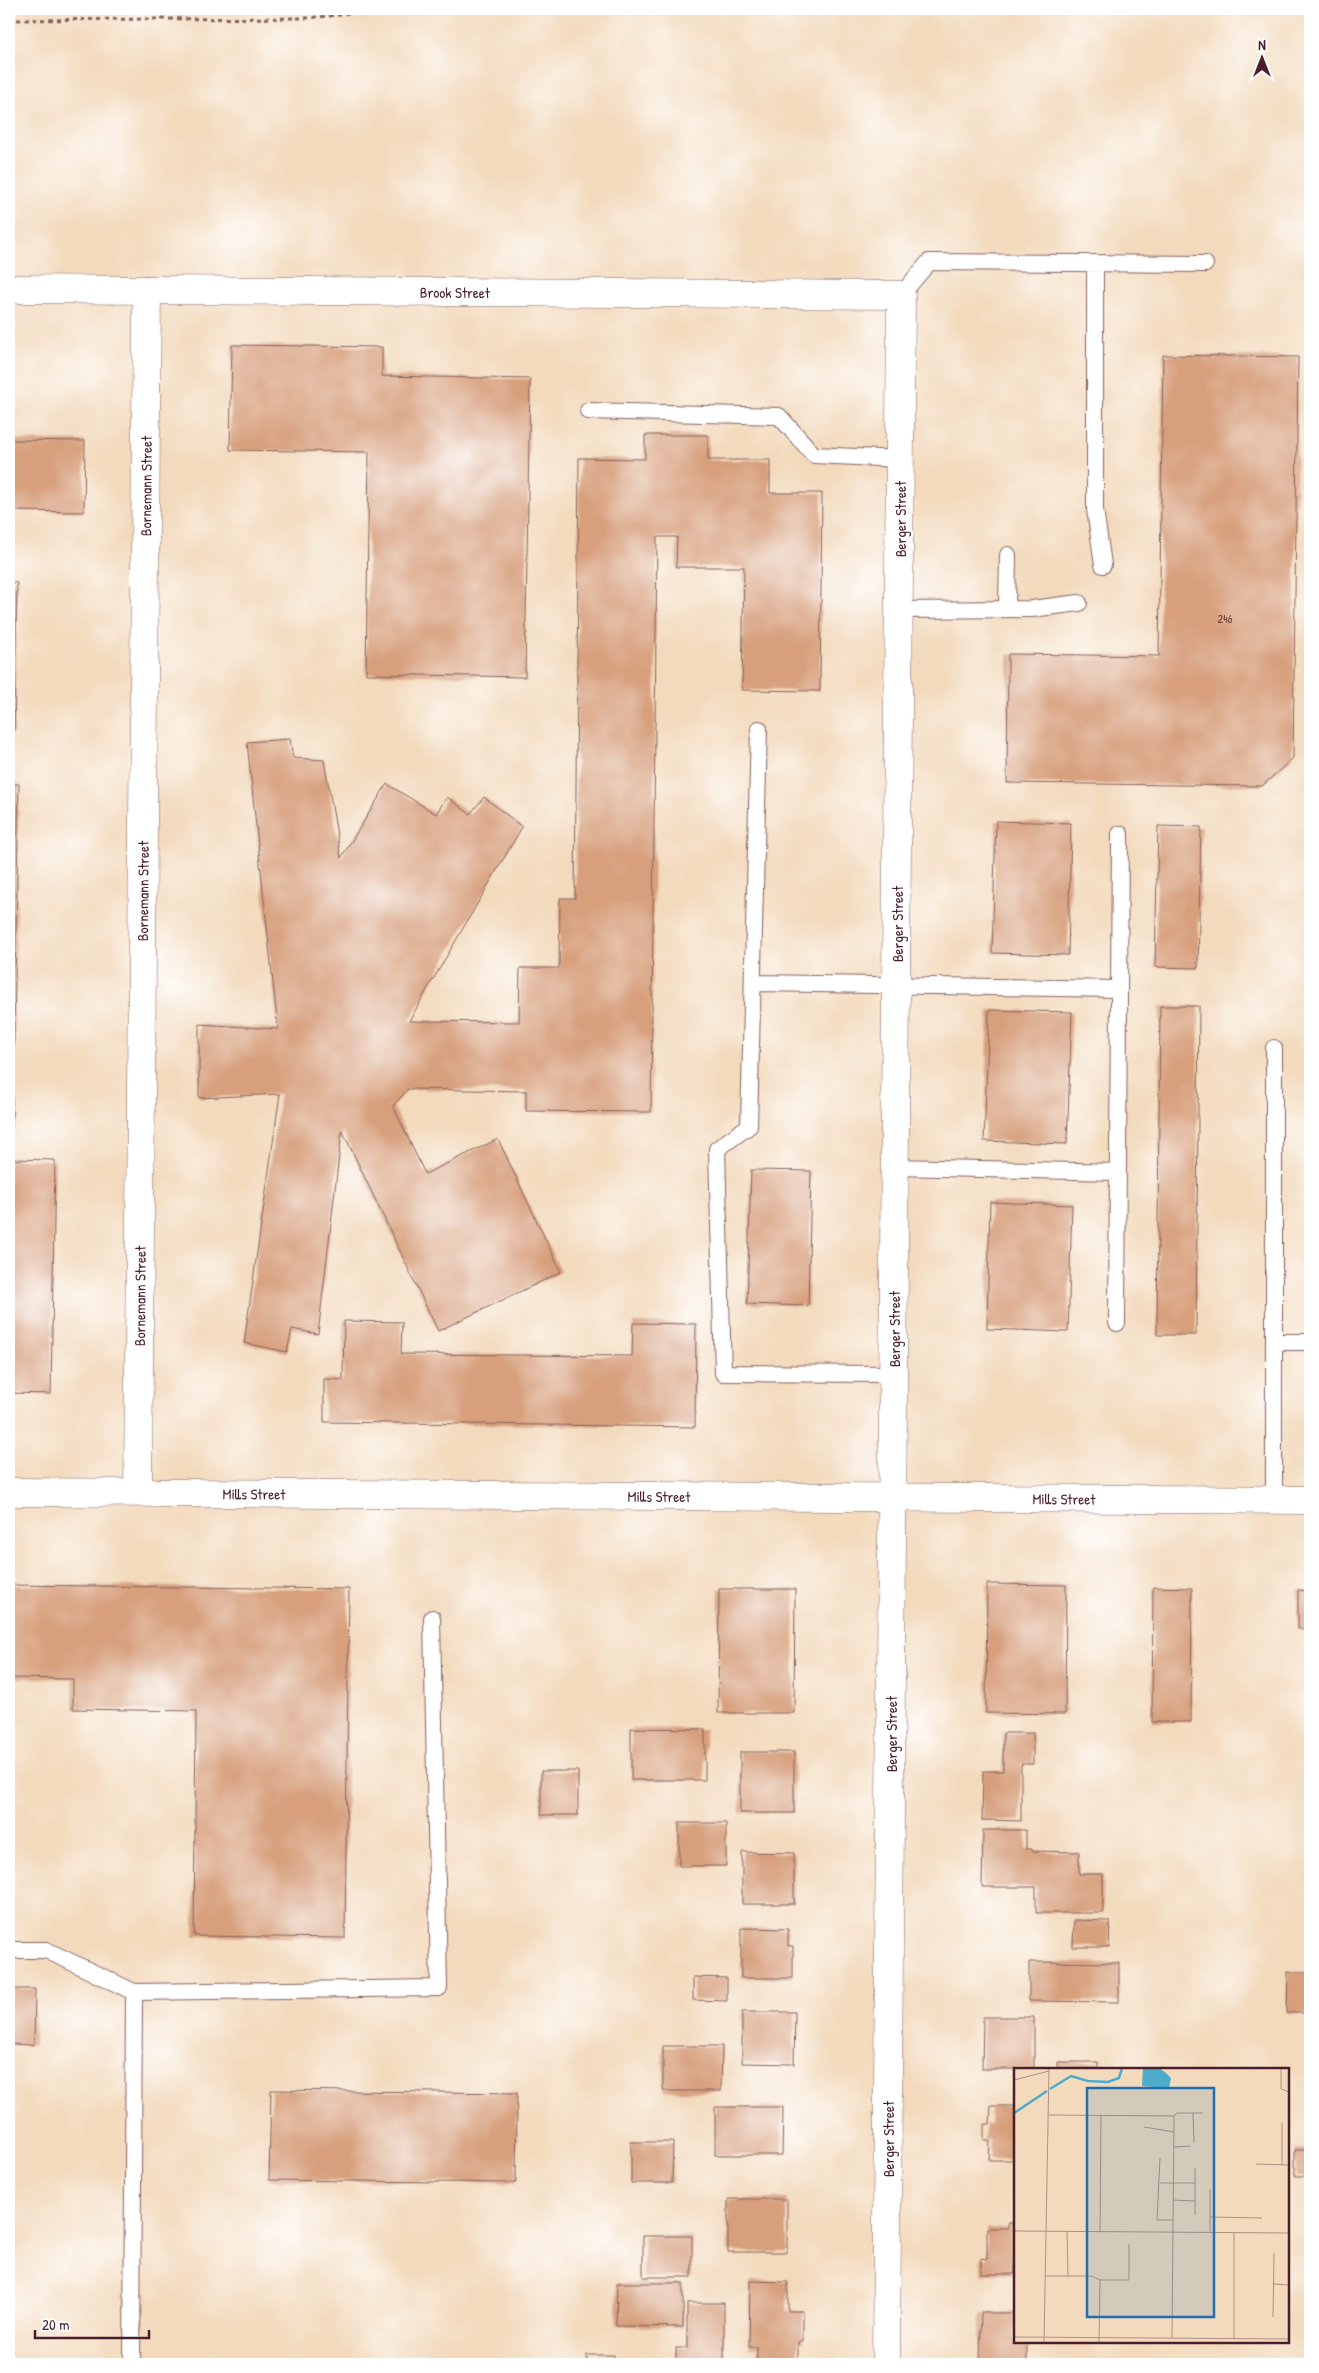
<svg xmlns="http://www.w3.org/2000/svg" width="1319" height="2373" font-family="'Patrick Hand',sans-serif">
  <rect width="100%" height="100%" fill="#fff"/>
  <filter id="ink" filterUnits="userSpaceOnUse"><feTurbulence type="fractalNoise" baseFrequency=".02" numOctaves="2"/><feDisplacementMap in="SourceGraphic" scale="10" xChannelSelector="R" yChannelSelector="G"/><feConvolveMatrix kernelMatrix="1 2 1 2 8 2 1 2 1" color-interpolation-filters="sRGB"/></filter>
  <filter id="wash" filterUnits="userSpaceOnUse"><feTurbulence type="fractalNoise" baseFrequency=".0096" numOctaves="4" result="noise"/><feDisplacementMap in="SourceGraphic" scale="20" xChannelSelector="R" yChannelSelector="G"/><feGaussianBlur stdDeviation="1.12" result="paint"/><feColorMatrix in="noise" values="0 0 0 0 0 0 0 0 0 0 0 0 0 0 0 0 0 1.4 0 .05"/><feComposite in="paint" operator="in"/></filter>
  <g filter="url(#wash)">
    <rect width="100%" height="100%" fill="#f3dabd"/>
    <g id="blocks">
      <!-- building -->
      <path fill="#d79f7c" d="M232,345l150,2v29l148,3 -5,298 -159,-3 3,-222 -139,-2z
        M1163,355l135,2 -5,401 -31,28 -255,-3 1,-129 151,2z
        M645,435h63v25h62v33h52l-2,198 -78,-1 2,-123h-68l1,-30h-20l-6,575 -125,-1v-20l-118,-2 -15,17 32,68 73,-35 63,133 -123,59 -96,-201 -24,204 -26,-5 -5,23 -43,-9 36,-249 -81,4v-74l79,5 -31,-287 43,-3 3,19 31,2 17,98 46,-74 49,30 11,-17 23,17 14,-17 38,30 -113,194 110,1 1,-54h39l1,-70h15l4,-440 66,1z
        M9,440l76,1 -1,71 -75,-1z
        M9,582l8,1 -3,150h-5z
        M9,784h10l-7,343h-3z
        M996,821l75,2 -3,132 -76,-2z
        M1158,826l43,1 -3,141 -43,-1z
        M1160,1006h39l-3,329h-39z
        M989,1010l83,2 -5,132 -83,-3z
        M9,1159l46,1 -4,234 -42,-1z
        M751,1170l60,1 -3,135 -61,-2z
        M990,1202l82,3 -4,127 -81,-3z
        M344,1321l58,1 -1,32 231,2 1,-33 63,1 -1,103 -371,-5v-43l19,1z
        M987,1584l79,1 -1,129 -79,-1z
        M9,1585l340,4 -4,349 -151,-2 2,-225 -123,-2v-30l-64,-1z
        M1153,1587l39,1 -1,134h-39z
        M719,1589h76l-1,124h-76z
        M1298,1590l12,1v38h-12z
        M631,1728l74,1v51h-74z
        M1003,1733h30v31h-12v57l-39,-1 1,-49h20z
        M740,1752h54v61h-54z
        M541,1771h37v44h-37z
        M679,1823h47v43h-47z
        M983,1830h43v19h6v2l47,1v22h24v39h-67v-26h-54z
        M742,1852l52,1v51h-52z
        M1074,1920l36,1 -1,26h-36z
        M741,1928l47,1v17h5v32h-52z
        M1029,1962l90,1v39l-90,-1z
        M1288,1972h22v41h-23z
        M693,1977l34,1v23l-34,-1z
        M9,1989h26l-1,56 -25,-1z
        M742,2012h53l-1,52 -52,-1z
        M983,2017h51v52h-52z
        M663,2046h59l-1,45h-58z
        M1058,2062h40v7h-40z
        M271,2090l246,3 -1,90 -247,-3z
        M991,2106h24v54h-26l1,-20h-6v-16h6z
        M715,2107h68l-1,48h-67z
        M631,2142h42l-1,41h-41z
        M1295,2150h15v26h-15z
        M728,2199h59v53h-59z
        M1008,2223h7v51h-34v-16l6,1v-31h21z
        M643,2236h49v41h-49z
        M1308,2253h2v28h-2z
        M750,2281l38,1v29h15v31h-5v22h-41v-17h-8z
        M617,2283h66v44l-67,-1z
        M687,2303h37v61h-48v-16h11z
        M981,2313h34v29h12v22h-47z
        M587,2355h27v9h-27z"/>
    </g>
  </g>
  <g filter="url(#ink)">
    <use href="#blocks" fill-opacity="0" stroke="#85605e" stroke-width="1"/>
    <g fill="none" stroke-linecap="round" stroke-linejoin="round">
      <!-- service casing -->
      <g stroke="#85605e" stroke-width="18">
        <path id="service" d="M1095,263v246l8,56
          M901,295l28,-33 276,2
          M588,411l191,5 35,39 86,4
          M1007,609l1,-54
          M899,610l133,-1 47,-6
          M759,729l-10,397 -32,23 6,224 171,1
          M753,983l366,6
          M1274,1048v451
          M895,1167l223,5
          M1117,1323l3,-489
          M1274,1342h36
          M9,1950h37l88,42 -2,372
          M134,1992l305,-4 -7,-370"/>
      </g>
      <!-- minor casing -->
      <g stroke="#85605e" stroke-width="29">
        <g id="minor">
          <path id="s1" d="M9,289l892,6 -15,2069"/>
          <path id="s2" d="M9,1492l1301,8"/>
          <path id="s3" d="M138,1492l9,-1202"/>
        </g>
      </g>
      <!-- path -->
      <path stroke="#85605e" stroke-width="3" stroke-dasharray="4 4" stroke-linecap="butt" d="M9,20l296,-2 36,-3 23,-6"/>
      <!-- service -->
      <use href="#service" stroke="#fff" stroke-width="16"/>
      <!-- minor -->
      <use href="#minor" stroke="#fff" stroke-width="28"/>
    </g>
  </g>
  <g text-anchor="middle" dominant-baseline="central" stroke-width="5" stroke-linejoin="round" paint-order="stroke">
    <!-- number labels -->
    <g font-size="12" fill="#6d3f3f">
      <text x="1225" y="618">246</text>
    </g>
    <!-- street labels -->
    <g font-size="15" fill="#4a1f2b" stroke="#fff">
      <text stroke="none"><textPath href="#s1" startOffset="446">Brook Street</textPath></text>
      <text stroke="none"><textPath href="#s3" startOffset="1006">Bornemann Street</textPath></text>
      <text transform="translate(900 519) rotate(-90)">Berger Street</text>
      <text stroke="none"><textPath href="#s3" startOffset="601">Bornemann Street</textPath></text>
      <text transform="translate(897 924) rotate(-90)">Berger Street</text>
      <text stroke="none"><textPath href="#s3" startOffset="196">Bornemann Street</textPath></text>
      <text transform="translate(894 1329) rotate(-90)">Berger Street</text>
      <text stroke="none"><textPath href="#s2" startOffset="245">Mills Street</textPath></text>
      <text stroke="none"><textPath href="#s2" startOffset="650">Mills Street</textPath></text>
      <text stroke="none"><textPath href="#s2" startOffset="1055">Mills Street</textPath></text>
      <text transform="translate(891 1734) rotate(-90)">Berger Street</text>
      <text transform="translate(888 2139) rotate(-90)">Berger Street</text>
    </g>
  </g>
  <!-- overview -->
  <g transform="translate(1014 2068)">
    <rect width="275" height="275" fill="#f3dabd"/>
    <path d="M129,0h16l7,5 5,5 -2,10 -27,-2z" fill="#4dabcc"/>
    <path fill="none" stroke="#4dabcc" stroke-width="2.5" d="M36,21l21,-13 17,5 20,1 11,-4 3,-10M0,45l33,-22"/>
    <path fill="none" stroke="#af8f83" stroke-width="1" d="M267,0v21l8,3M0,12l35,-9M179,45l1,29M35,47l125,1 3,-3h26M268,55v42M130,59l30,5M160,79l17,-1M146,90l-3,62h16M242,96l33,1M146,115h35M196,121v43M159,132l22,1M181,147v-47M196,149l52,1M0,163l275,2M53,164l1,44M86,164l1,-116M31,208h46l9,4 -1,63M86,212h29v-36M260,216l15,1M259,249l1,-64M0,269l275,2M158,270l2,-222M220,271v-106M30,275l5,-275"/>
    <path fill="#1f6fb2" fill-opacity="0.15" stroke="#1f6fb2" stroke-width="2.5" d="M73,20h127v229h-127z"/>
    <rect width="275" height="275" fill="none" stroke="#4a1f2b" stroke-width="2.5"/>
  </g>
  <!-- margin -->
  <rect width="1319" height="2373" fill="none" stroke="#fff" stroke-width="30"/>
  <!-- north arrow -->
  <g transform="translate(1262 58)" stroke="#ffffff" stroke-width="4" paint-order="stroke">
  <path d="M0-4L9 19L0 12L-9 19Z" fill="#4a1f2b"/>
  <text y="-8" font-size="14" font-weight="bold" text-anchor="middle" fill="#4a1f2b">N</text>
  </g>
  <!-- scale -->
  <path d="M35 2330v8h114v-8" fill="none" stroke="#4a1f2b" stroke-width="2.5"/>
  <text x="42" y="2330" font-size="15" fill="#4a1f2b" stroke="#ffffff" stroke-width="4" paint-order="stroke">20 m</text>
</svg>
